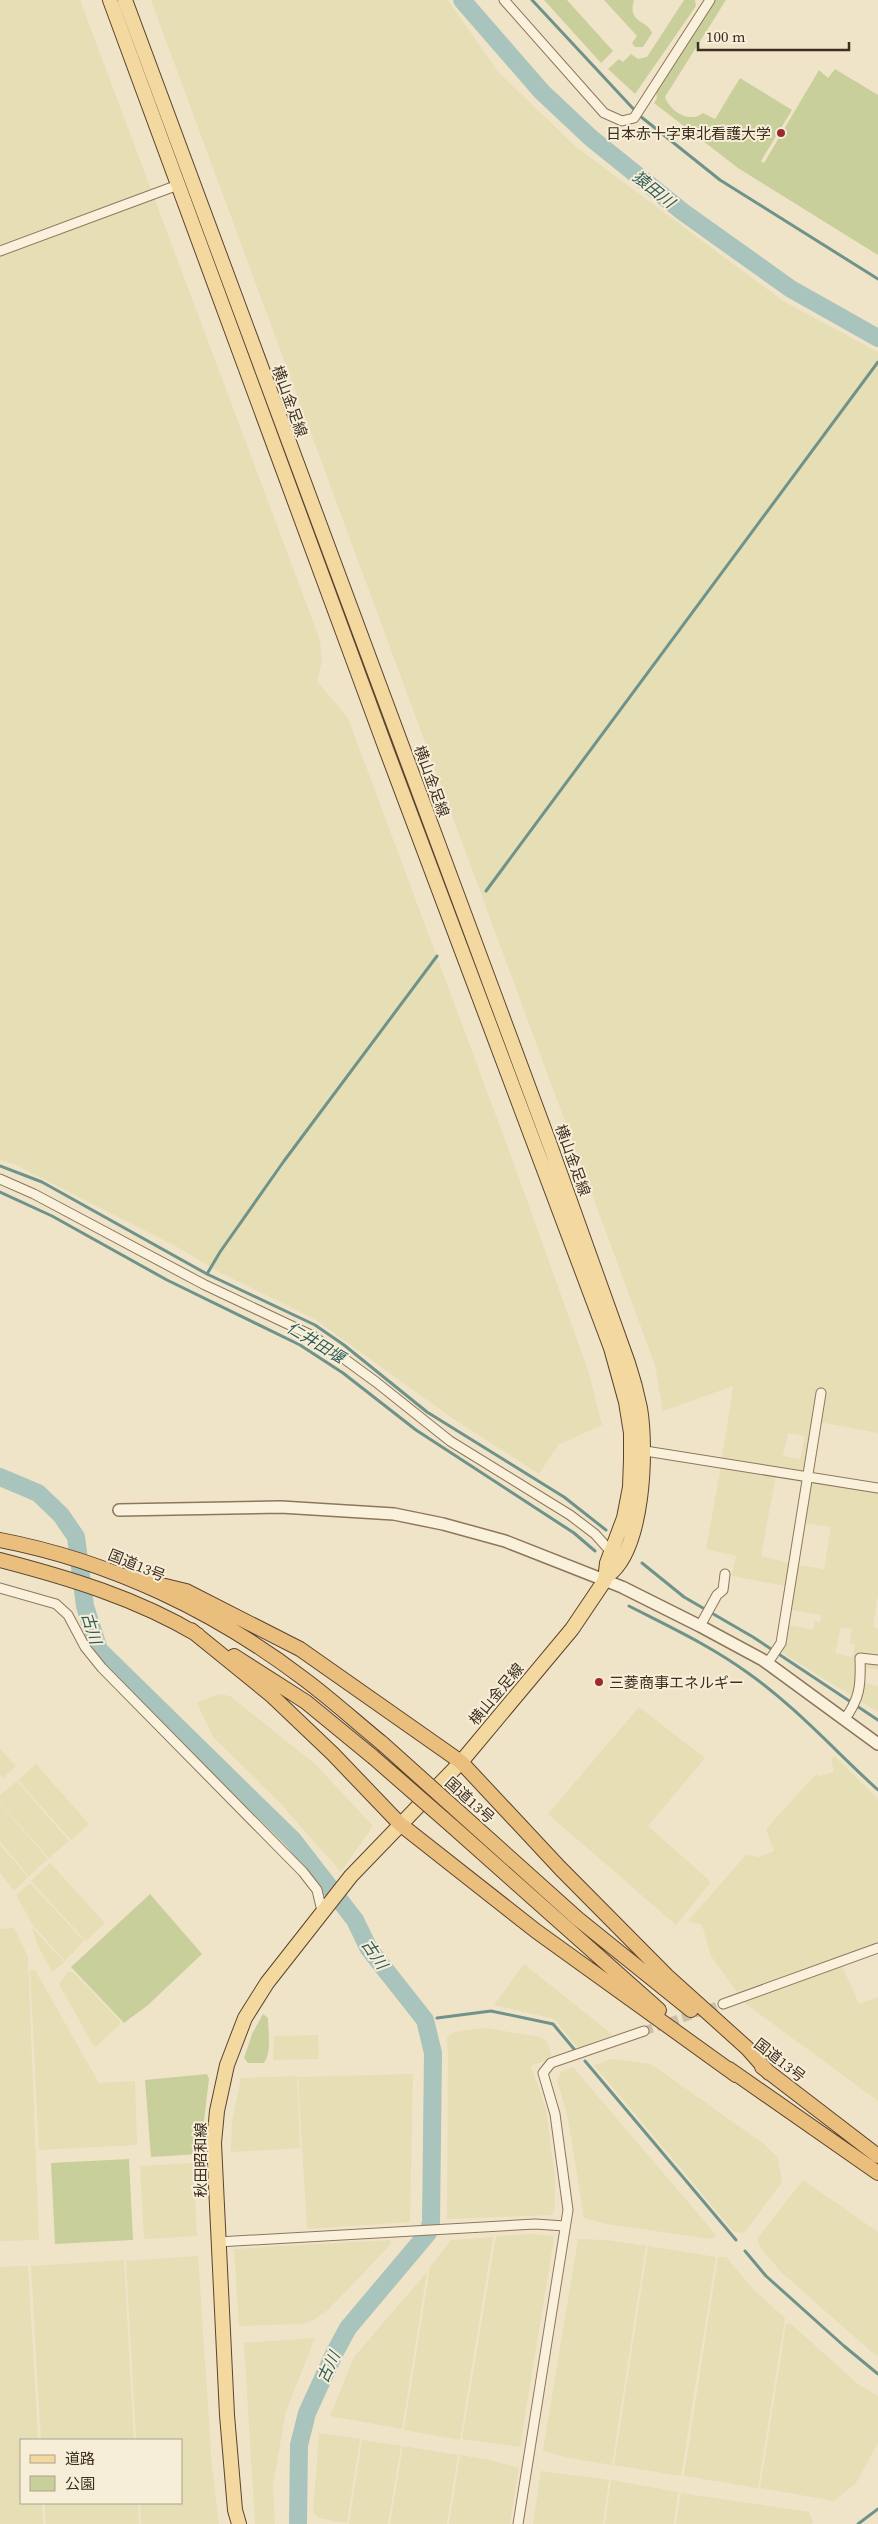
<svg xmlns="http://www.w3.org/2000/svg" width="878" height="2524" font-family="'Source Serif 4','Noto Sans JP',serif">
  <rect width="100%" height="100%" fill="#f0e4c8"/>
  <!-- farmland -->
  <path fill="#e6deb5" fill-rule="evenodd" d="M0,0h80l240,640 2,21 -5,20 31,37 163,438 78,217 13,52 -44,20 -19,29 -87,-56 -136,-98 -95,-47 -44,-26 -163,-83 -14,-4z
    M151,0h297l50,72 77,74 208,155 95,51v1081l-64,-12 -9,52 -83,-14 11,-73 -70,25 -8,-46zM788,1433l17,3 -5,23 -17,-3z
    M721,1466l55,9 -15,81 28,7 -4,23 -53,-10 4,-20 -30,-7z
    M811,1480l67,11v103l-5,33 5,2v41l-11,-2 -3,15 14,3v26l-97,-60 16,-87 27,4 7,-42 -27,-4zM792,1610l29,5 -1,7 -5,-1 -2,9 -24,-5zM841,1627l11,2 -2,14 5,2 -3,12 -17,-4z
    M218,1694l12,2 86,69 57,61 -32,46 -62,-70 -66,-65 -16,-34z
    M639,1707l66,51 -57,68 63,56 -35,43 -128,-111z
    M0,1749l16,17 -13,12 -3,-3z
    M835,1756l43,43v144l-141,49 -26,-36 -9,-31 -14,-4 58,-66 13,2 15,-6 -8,-22 50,-55 3,2 15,-4 -3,-13z
    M36,1764l53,60 -18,16 -53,-60z
    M17,1781l52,60 -20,17 -49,-55v-8z
    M0,1804l48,55 -19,17 -29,-34z
    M0,1845l28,32 -14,14 -14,-19z
    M50,1863l55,60 -19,18 -55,-60z
    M30,1883l54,58 -19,20 -32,-36 -17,-30z
    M32,1927l32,35 -12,10 -15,-28z
    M14,1928l14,29 11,283 -39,1v-312z
    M524,1964l89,71 -35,13 -24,-29 -60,-14z
    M842,1966l17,38 19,-7v104l-136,-100z
    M30,1970h5l64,113 36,-2 2,64 -98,5z
    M68,1972h5l47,49v3l-24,23 -3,-2 -34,-61z
    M485,2028l56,9 6,5 4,11 -1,6 -17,6 -2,2 15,42 9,68v32l-3,6 -105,4 1,-164 -1,-18 8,-5z
    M318,2035l1,24 -46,1 1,-24z
    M611,2059l40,5 113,80 14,14 4,24 -38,51 -10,-1 -140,-167z
    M573,2067l144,169 -6,3 -104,-15 -23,-6 -17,-104 -10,-34 4,-8z
    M413,2074l-3,148 -103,7 -9,-152z
    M297,2076l3,72 -69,4 1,-30 9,-44z
    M193,2163l4,73 -53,3 -4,-73z
    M803,2180l75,52v123h-3l-94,-83 -21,-25 -3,-8z
    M531,2234l22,2 1,2 -34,209 -58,-8 34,-203z
    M493,2237l-33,203 -56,-10 26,-163 21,-27z
    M578,2239l29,1 39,6 -34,219 -43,-7 -26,-7z
    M390,2240l1,4 -63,66 -13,9 -12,5 -64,2 -5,-77z
    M648,2246l68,11 -35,219 -67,-11z
    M198,2256l14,210 7,58h-78l-1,-21h41v-63h-45l-10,-179z
    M718,2257h8l27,32 32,29 -27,170 -74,-12z
    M124,2260l10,180h-93l-10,-174z
    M28,2266l10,174h-17v63h21l1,21h-43v-257z
    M427,2272l-25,157 -72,-13 24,-59z
    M786,2324h5l67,60 20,12v47l-22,40 -22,18 -74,-13z
    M315,2338l-29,73 -13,73 2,40h-20l-11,-181z
    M319,2433l41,6 -13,84 -29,-5 -5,-6z
    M362,2440l39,6 -13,78h-39z
    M403,2446l55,9 -11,69h-57z
    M460,2455l30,5 29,8 -9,56h-61z
    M541,2471l68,9 -6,44h-70z
    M611,2480l67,12 -4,32h-69z
    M681,2493l128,19 4,10 -2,2h-135z
    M45,2503h93l1,21h-93z"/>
  <!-- green -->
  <path fill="#c9cf9b" d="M544,0h23l46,51 -12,12z
    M604,0h30c-7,24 14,20 18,33l-9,14h-8l-3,-4 5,-7z
    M684,0h11l1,6 -61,88 -27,-25 11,-10 4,3 8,-8 7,5 9,-2z
    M713,0h13l-61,97c5,14 24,27 38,16l12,6 25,-41 52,32 -31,51 3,2 55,-93 9,8 7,-9 43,26v160l-140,-87 -84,-65 3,-5 -1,-5z
    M150,1894l52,60 -54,51 -24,18 -53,-56z
    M263,2014l5,4c0,13 4,34 -4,45h-16l-4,-5 8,-24z
    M207,2074l2,5 -9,75 -49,3 -6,-77z
    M129,2159l4,81 -78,4 -4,-81z"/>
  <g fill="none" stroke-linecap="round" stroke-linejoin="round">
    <!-- stream -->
    <path stroke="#6f938a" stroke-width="3" d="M532,0l108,116 80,64 158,99
      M486,891l392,-529
      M0,1166l42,16 165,92 108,51 29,20 83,67 137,85 42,33
      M0,1192l52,24 115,64 133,65 43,28 73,57 158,103 21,18
      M207,1274l13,-22 64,-91 153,-205
      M642,1563l42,34 69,40 125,83
      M629,1606c41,21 82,40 119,67 48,34 87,78 130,117
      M437,2018l54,-7 62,13 21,25
      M425,2020l2,-1
      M585,2061l151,179
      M745,2251l21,25 78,70 34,28
      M858,2524l20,-15"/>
    <!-- river -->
    <path stroke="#a9c4bc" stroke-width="18" d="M462,0l80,92 49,46 92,74 108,77 87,49
      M0,1477l38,16 23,22 15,22 9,69 14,44 194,190 62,80 14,29 56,71 8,33 -2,169 -3,11 -80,95 -13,24 -28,61 -8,32 -1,79"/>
    <!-- minor-tunnel -->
    <path stroke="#ccc0a6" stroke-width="9" stroke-dasharray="9 4.5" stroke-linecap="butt" d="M644,2031l79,-27"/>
    <!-- minor casing -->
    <g stroke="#8d765c" stroke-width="11">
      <path id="minor" d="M504,0l100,113 18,8 12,-3 76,-118
        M0,251l178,-66
        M0,1179l34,15 171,91 108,51 63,46 74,59 120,74 25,19 17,19
        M639,1450l239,38
        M0,1588l56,16 12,11 17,32 17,21 201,204 14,18 5,21
        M700,1626l17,-31 6,-5 2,-16
        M767,1664l14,-21 40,-250
        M844,1720c16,-21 17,-35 16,-62l18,2
        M723,2004l155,-56
        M218,2242l317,-18 30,2
        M518,2524l50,-314 -13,-96 -12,-41 8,-10 93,-32"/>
    </g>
    <!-- tertiary casing -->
    <g stroke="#8d765c" stroke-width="14">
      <path id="tertiary" d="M119,1510l162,-3 113,7 49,10 62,17 117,46 78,39 63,34 115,84"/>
    </g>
    <!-- primary casing -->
    <g stroke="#5b4430" stroke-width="16">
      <path id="primary" d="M110,0l276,749 225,599 15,54 5,31v26l-1,28 -6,31 -17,45 -2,17 -33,49 -111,133 -110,114 -84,107 -22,35 -18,47 -10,46 -3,32 13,272 8,95 4,14
        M125,0l425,1145 78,218c5,15 9,30 12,45 7,42 4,143 -33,168"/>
    </g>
    <!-- trunk casing -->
    <g stroke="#5b4430" stroke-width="16">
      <path id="trunk" d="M0,1540c110,21 215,71 304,139 27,20 52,43 79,65
        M0,1560c69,18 136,38 198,75
        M132,1578l54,13 114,58 161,113 99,106 107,108 80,72 22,25
        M191,1630l80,65 62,59 67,70 136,107 200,144
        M234,1656l72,46 67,55
        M461,1814l117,105 113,91
        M452,1826l207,184
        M762,2067l116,89
        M729,2069l149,104"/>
    </g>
    <!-- minor -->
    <use href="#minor" stroke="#faf1dc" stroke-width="9"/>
    <!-- tertiary -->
    <use href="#tertiary" stroke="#faf1dc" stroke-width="11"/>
    <!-- primary -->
    <use href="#primary" stroke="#f3d9a0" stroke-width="14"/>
    <!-- trunk -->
    <use href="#trunk" stroke="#eabe7c" stroke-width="14"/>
    <!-- trunk-bridge casing -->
    <g stroke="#5b4430" stroke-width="16" stroke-linecap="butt">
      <path id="trunk-bridge" d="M383,1744l78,70
        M373,1757l79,69"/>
    </g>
    <!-- trunk-bridge -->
    <use href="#trunk-bridge" stroke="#eabe7c" stroke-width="14"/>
  </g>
  <!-- markers -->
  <g fill="#9e2a2b" stroke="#f7eed8" stroke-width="2">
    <circle cx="781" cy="133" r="5"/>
    <circle cx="599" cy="1682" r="5"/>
  </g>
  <g text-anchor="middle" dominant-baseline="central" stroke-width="4" stroke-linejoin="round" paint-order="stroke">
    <!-- poi labels -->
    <g font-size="15" fill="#3d2e20" stroke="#f7eed8" text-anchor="end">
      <text x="771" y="133">日本赤十字東北看護大学</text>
      <text x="609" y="1682" text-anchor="start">三菱商事エネルギー</text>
    </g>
    <!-- street labels -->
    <g font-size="15" fill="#3d2e20" stroke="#f7eed8">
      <text transform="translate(290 401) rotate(70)">横山金足線</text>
      <text transform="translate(432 781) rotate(70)">横山金足線</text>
      <text transform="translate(573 1160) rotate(70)">横山金足線</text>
      <text transform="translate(137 1565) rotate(22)">国道13号</text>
      <text transform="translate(496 1694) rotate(-50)">横山金足線</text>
      <text transform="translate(470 1800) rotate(42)">国道13号</text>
      <text transform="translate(780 2060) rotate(38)">国道13号</text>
      <text transform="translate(200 2160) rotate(-90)">秋田昭和線</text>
    </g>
    <!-- water labels -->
    <g font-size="16" font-style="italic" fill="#2f5d5a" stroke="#f7eed8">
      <text transform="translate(654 189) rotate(39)">猿田川</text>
      <text transform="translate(316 1342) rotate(31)">仁井田堰</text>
      <text transform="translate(92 1628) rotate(73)">古川</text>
      <text transform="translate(375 1954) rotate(56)">古川</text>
      <text transform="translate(328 2367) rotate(-65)">古川</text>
    </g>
  </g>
  <!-- legend -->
  <rect x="20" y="2439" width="162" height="65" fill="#f7eed8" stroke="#ada18e"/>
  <rect x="30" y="2455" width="25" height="8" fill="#f3d9a0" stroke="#ada18e"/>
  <text x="65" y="2464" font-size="15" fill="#3d2e20">道路</text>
  <rect x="30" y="2476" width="25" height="15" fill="#c9cf9b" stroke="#ada18e"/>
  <text x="65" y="2489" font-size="15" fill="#3d2e20">公園</text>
  <!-- scale -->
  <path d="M698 42v8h151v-8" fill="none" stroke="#3d2e20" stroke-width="2.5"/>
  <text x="706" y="42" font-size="15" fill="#3d2e20" stroke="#f7eed8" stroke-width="4" paint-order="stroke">100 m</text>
</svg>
